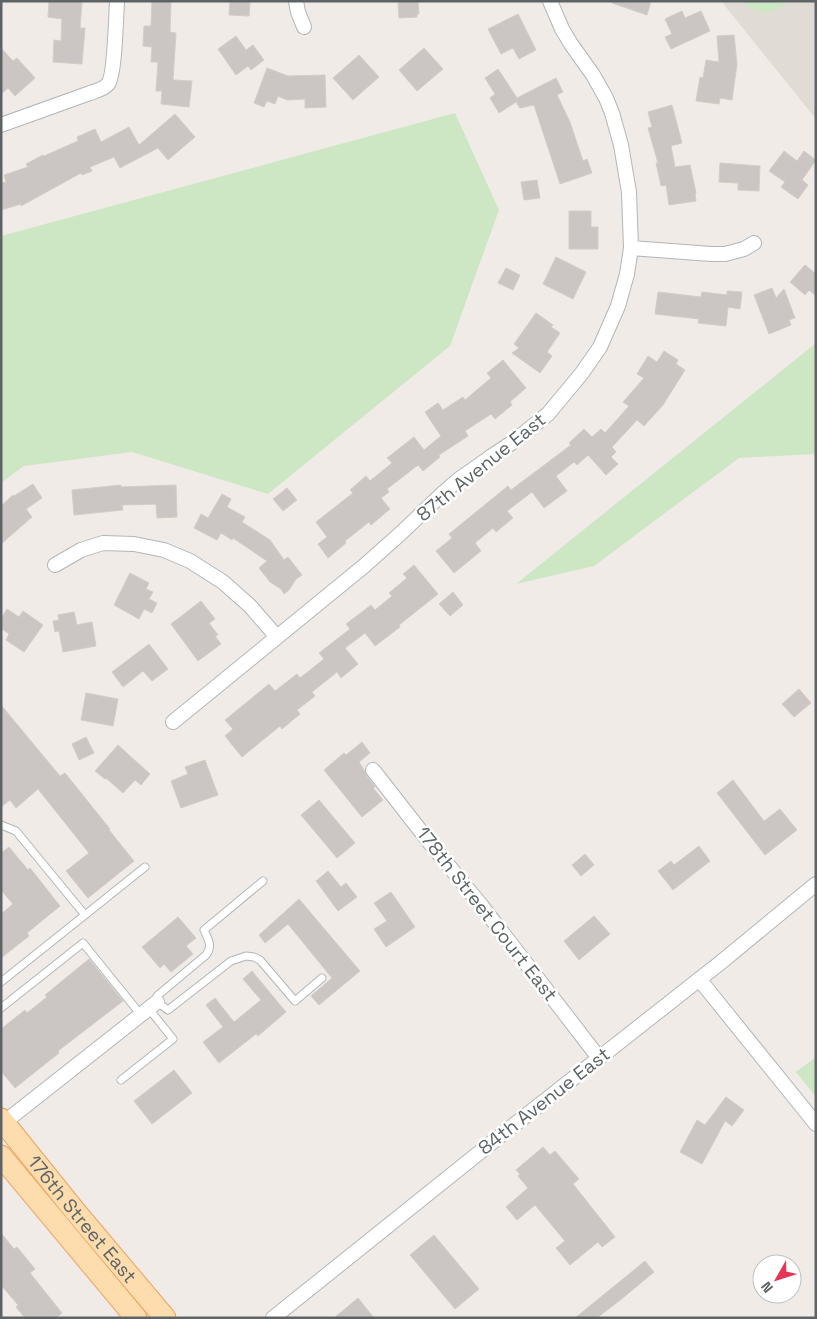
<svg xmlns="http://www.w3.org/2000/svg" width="817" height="1319" font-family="'Space Grotesk',sans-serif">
  <rect width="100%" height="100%" fill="#f0ebe7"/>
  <!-- education -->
  <path fill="#e0dbd5" d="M721,1h95v118z"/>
  <!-- green -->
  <path fill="#cde7c4" d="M742,1h46c-12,16 -32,14 -46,0z
    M455,113l44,97 -49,136 -182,148 -136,-42 -108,14 -23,17v-247z
    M816,343v111l-77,4 -145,108 -78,18z
    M816,1057v40l-20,-25z"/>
  <!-- building -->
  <path fill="#cbc6c3" stroke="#d5ccc5" d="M49,1h33l-2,27h5l-3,36 -29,-2 1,-22 7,1 1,-22 -14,-2z
    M152,1h19l-1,31 6,1 -3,47 19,1 -3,26 -28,-3 1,-13h-6l2,-29h-7l1,-15 -9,-1 1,-20h7z
    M230,1h20l-1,15 -20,-1z
    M398,1h20l1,13h-2v3l-18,1z
    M612,1h39l-4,14 -35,-12z
    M682,11l3,7 16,-7 9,20 -39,18 -6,-12 7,-3 -7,-15z
    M518,14l18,36 -17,9 -6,-11 -12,6 -13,-25z
    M734,35l3,29 -5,36 -12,-2 -1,6 -23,-3 4,-24 3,1 3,-18 13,2 -2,-26z
    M236,36l10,14 7,-5 11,15 -13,10 -3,-4 -12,9 -18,-26z
    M1,48l12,13 4,-3 18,20 -20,18 -7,-8 -7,6z
    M424,48l19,21 -26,22 -18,-21z
    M359,55l20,22 -26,23 -20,-22z
    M267,68l21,8 37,-1 1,32 -21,1v-9l-18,1 -9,-4 -3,8 -8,-3 -3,6 -10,-4z
    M498,69l19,29 39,-20 7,14 -6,3 13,27 13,39 4,-2 5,14 -32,11 -26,-79 -14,3 -4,-6 -17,11 -9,-15 5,-4 -10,-16z
    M672,105l10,38 -11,3 4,21 15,-2 6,28 -1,1 1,7 -27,4 -3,-20 -5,1 -5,-23h2l-10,-35 4,-1 -4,-15z
    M175,114l20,23 -27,23 -10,-12 -38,20 -6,-11 -24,10 2,4 -10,4 -1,-2 -60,33v-2l-20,6v-27l5,-1 -2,-7 24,-8 -2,-3 17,-9 1,1 34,-15 -1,-4 18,-8 6,13 28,-15 10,18z
    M784,151l13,10 7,-10 12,9 -14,20 6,5 -10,14 -17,-12 4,-5 -16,-11z
    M720,163l40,3 -1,25 -21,-1v-7l-19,-1z
    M537,180l3,18 -16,2 -3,-18z
    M569,211h22v16h7v22h-29z
    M556,257l30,15 -13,27 -30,-15z
    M805,265l11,9v22l-7,-6 -4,5 -15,-13z
    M506,268l14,7 -7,15 -15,-7z
    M772,288l4,10 8,-9 11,29 -6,2 2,5 -22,9 -15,-39z
    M727,291l15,1 -2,17 -12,-2 -2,19 -28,-3 1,-4 -44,-5 3,-22 43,5 1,-5 25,3z
    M536,313l17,12 -2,2 9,6 -13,19 5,4 -12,17 -28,-20 7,-5 -5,-4z
    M664,351l14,9 -2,4 9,6 -22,35 -19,21 -7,-6 -25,27 4,5 -5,5 7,7 -12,11 -18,-20 -11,10 -3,-3 -18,14 11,15 -23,17 -12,-16 -25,19 6,7 -17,14 -3,-4 -18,15 6,8 -27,22 -18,-22 16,-13 -3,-4 59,-48 3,4 60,-45 -2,-2 15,-14 8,8 9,-8 4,4 24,-27 -6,-4 21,-24 -7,-4 11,-18 9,6z
    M503,360l23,28 -16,14 2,3 -17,14 -4,-5 -26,17 3,5 -29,19 1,2 -17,14 -5,-6 -31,24 2,3 -8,6 9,11 -19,16 -2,-3 -24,19 1,2 -18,15 -10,-14 9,-7 -11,-15 37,-29 -3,-3 16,-14 4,5 22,-18 -5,-5 27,-21 10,13 17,-14 -16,-24 13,-9 5,7 20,-13 2,3 26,-22 -4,-5z
    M33,484l9,14 -16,11 6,8 -31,27v-38l12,-11 1,1z
    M121,485v2l55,-2 1,32 -20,1 -1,-14 -34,1 1,5 -49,5 -2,-25z
    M287,488l10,12 -14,11 -10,-12z
    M222,494l9,5 -4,8 18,10 -3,5 28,18 14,20 4,-3 14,18 -6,4 -7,11 -5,4 -3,-5 -11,-7 -11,-14 8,-7 -34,-23 -1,2 -11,-7 -4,7 -23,-12 7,-14 7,4z
    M414,565l24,29 -39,31 1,2 -25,19 -10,-13 -20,15 13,16 -17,14 -4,-6 -25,20 3,4 -18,14 3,4 -18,15 -2,-3 -38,31 -17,-21 8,-7 -8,-9 44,-36 6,7 22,-17 3,4 24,-19 -5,-6 31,-24 -4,-5 25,-19 4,5 17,-14 -3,-3 18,-15 -4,-4z
    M130,573l19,10 -3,6 7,3 -4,7 8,4 -5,10 -8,-4 -5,10 -25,-14z
    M453,592l10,13 -13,11 -11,-12z
    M201,601l14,18 -6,4 9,12 -3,1 6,8 -23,17 -27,-37z
    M7,609l12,8 4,-6 20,14 -19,27 -18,-12 3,-6 -8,-6v-9z
    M74,612l3,13 15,-3 4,24 -33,6 -4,-21 -4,1 -2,-11 6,-1 -1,-5z
    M149,644l19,25 -16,12 -9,-10 -20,16 -11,-15z
    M799,689l12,14 -17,14 -12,-13z
    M86,693l32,6 -5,27 -32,-6z
    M1,705l59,71 5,-3 45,56 -1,1 25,31 -46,37 -22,-27 23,-18 -51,-64 -22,19 -6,-8 -9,7z
    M86,737l8,16 -15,7 -7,-16z
    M362,742l8,11 -11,9 5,8 2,5 9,12 -2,1 10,12 -21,17 -38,-47 20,-17 2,2z
    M118,745l32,29 -9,11 -6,-5 -12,13 -17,-15 -1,1 -10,-8z
    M205,760l13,35 -37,13 -10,-27 17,-7 -3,-7z
    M733,780l31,41 16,-12 17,21 -32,25 -48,-62z
    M319,800l36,43 -18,15 -36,-43z
    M699,846l11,15 -37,29 -15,-19 13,-10 3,4z
    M9,847l19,23 2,-2 30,38 -33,27 2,3 -28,22v-44l12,-10 -12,-14v-37z
    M585,854l9,11 -13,11 -9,-11z
    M328,871l13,16 5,-4 11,14 -19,14 -22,-30z
    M391,892l24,35 -29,20 -12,-18 13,-8 -13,-18z
    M299,899l61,72 -41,34 -8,-9 21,-18 -44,-54 -23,19 -6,-8z
    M594,916l16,18 -31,26 -15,-19z
    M178,917l18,21 -10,8 7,8 -22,18 -7,-8 -4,4 -18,-21z
    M89,959l34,42 -65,50 1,2 -44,35 -14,-17v-42l24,-19 2,3 20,-16 -2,-2z
    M252,971l34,41 -28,24 -2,-2 -37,29 -16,-21 20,-15 -17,-22 9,-7 19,24 27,-22 -18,-21z
    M174,1070l18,23 -40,31 -18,-23z
    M726,1097l18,13 -12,16 -7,-5 -23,43 -22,-12 17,-32 8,5z
    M543,1147l7,8 5,-4 24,28 -6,5 42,53 -13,10 -4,-5 -28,23 -14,-17 9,-7 -30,-36 -18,15 -11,-13 22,-19 -10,-12 2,-2 -4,-4z
    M1,1233l13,16 3,-2 18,22 -5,4 32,40 -6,5h-31l-9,-11 2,-2 -17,-20z
    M434,1235l45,54 -24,20 -45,-54z
    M645,1261l9,11 -30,25 -27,21h-22z
    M358,1298l16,20h-40z"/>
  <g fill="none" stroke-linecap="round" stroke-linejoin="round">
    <!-- service casing -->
    <g stroke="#b2b6b8" stroke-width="9">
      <path id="service" d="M1,825l15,6 69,84 -84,67
        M263,881l-59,49c4,9 9,16 2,25l-49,41v6l11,8 63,-49 15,-5 8,1 6,3 35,41 27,-23
        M85,915l60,-48
        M1,1008l82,-65 58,72
        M121,1080l52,-41 -24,-30"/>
    </g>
    <!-- minor casing -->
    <g stroke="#b2b6b8" stroke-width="16">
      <path id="minor" d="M296,1l2,11 6,15
        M1,125l89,-32c6,-2 14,-4 18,-9 7,-9 8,-68 9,-83
        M631,248l80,6h14l19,-5 10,-6
        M55,565l26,-15 22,-7 31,1 30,6 26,11 33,21 27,24 27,31
        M173,722l191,-156 36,-32 42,-40 16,-14 34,-24 21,-14 35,-28 34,-41 18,-26 18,-41 9,-32 4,-26 -2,-56 -8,-47 -9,-32 -6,-15 -13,-23 -22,-31 -9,-15 -12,-28
        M373,770l57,73 51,62 118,153
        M699,979l117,145
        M1,1125l156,-123
        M273,1318l232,-186 215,-169 96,-79"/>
    </g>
    <!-- primary casing -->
    <g stroke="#efa261" stroke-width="23">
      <g id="primary">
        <path id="s1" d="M1,1119l74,92 90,107"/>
        <path d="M1,1156l135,162"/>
      </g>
    </g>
    <!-- service -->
    <use href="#service" stroke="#fff" stroke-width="7"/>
    <!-- minor -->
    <use href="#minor" stroke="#fff" stroke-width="14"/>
    <!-- primary -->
    <use href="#primary" stroke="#fddcae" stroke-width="21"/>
  </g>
  <g text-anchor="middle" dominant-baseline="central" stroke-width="5" stroke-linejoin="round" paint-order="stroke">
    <!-- street labels -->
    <g font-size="19" fill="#5e6466" stroke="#fff">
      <text transform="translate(481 467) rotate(-39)">87th Avenue East</text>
      <text transform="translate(487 914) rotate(52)">178th Street Court East</text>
      <text transform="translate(544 1101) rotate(-38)">84th Avenue East</text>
      <text stroke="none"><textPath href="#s1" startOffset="129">176th Street East</textPath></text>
    </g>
  </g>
  <!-- border -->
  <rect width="817" height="1319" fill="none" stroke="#5e6466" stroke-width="5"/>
  <!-- north arrow -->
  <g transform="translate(777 1279) rotate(231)"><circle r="24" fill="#ffffff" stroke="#bfc1c2"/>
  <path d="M0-4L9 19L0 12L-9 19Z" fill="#e63656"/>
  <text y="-8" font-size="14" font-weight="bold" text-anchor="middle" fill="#5e6466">N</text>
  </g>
</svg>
